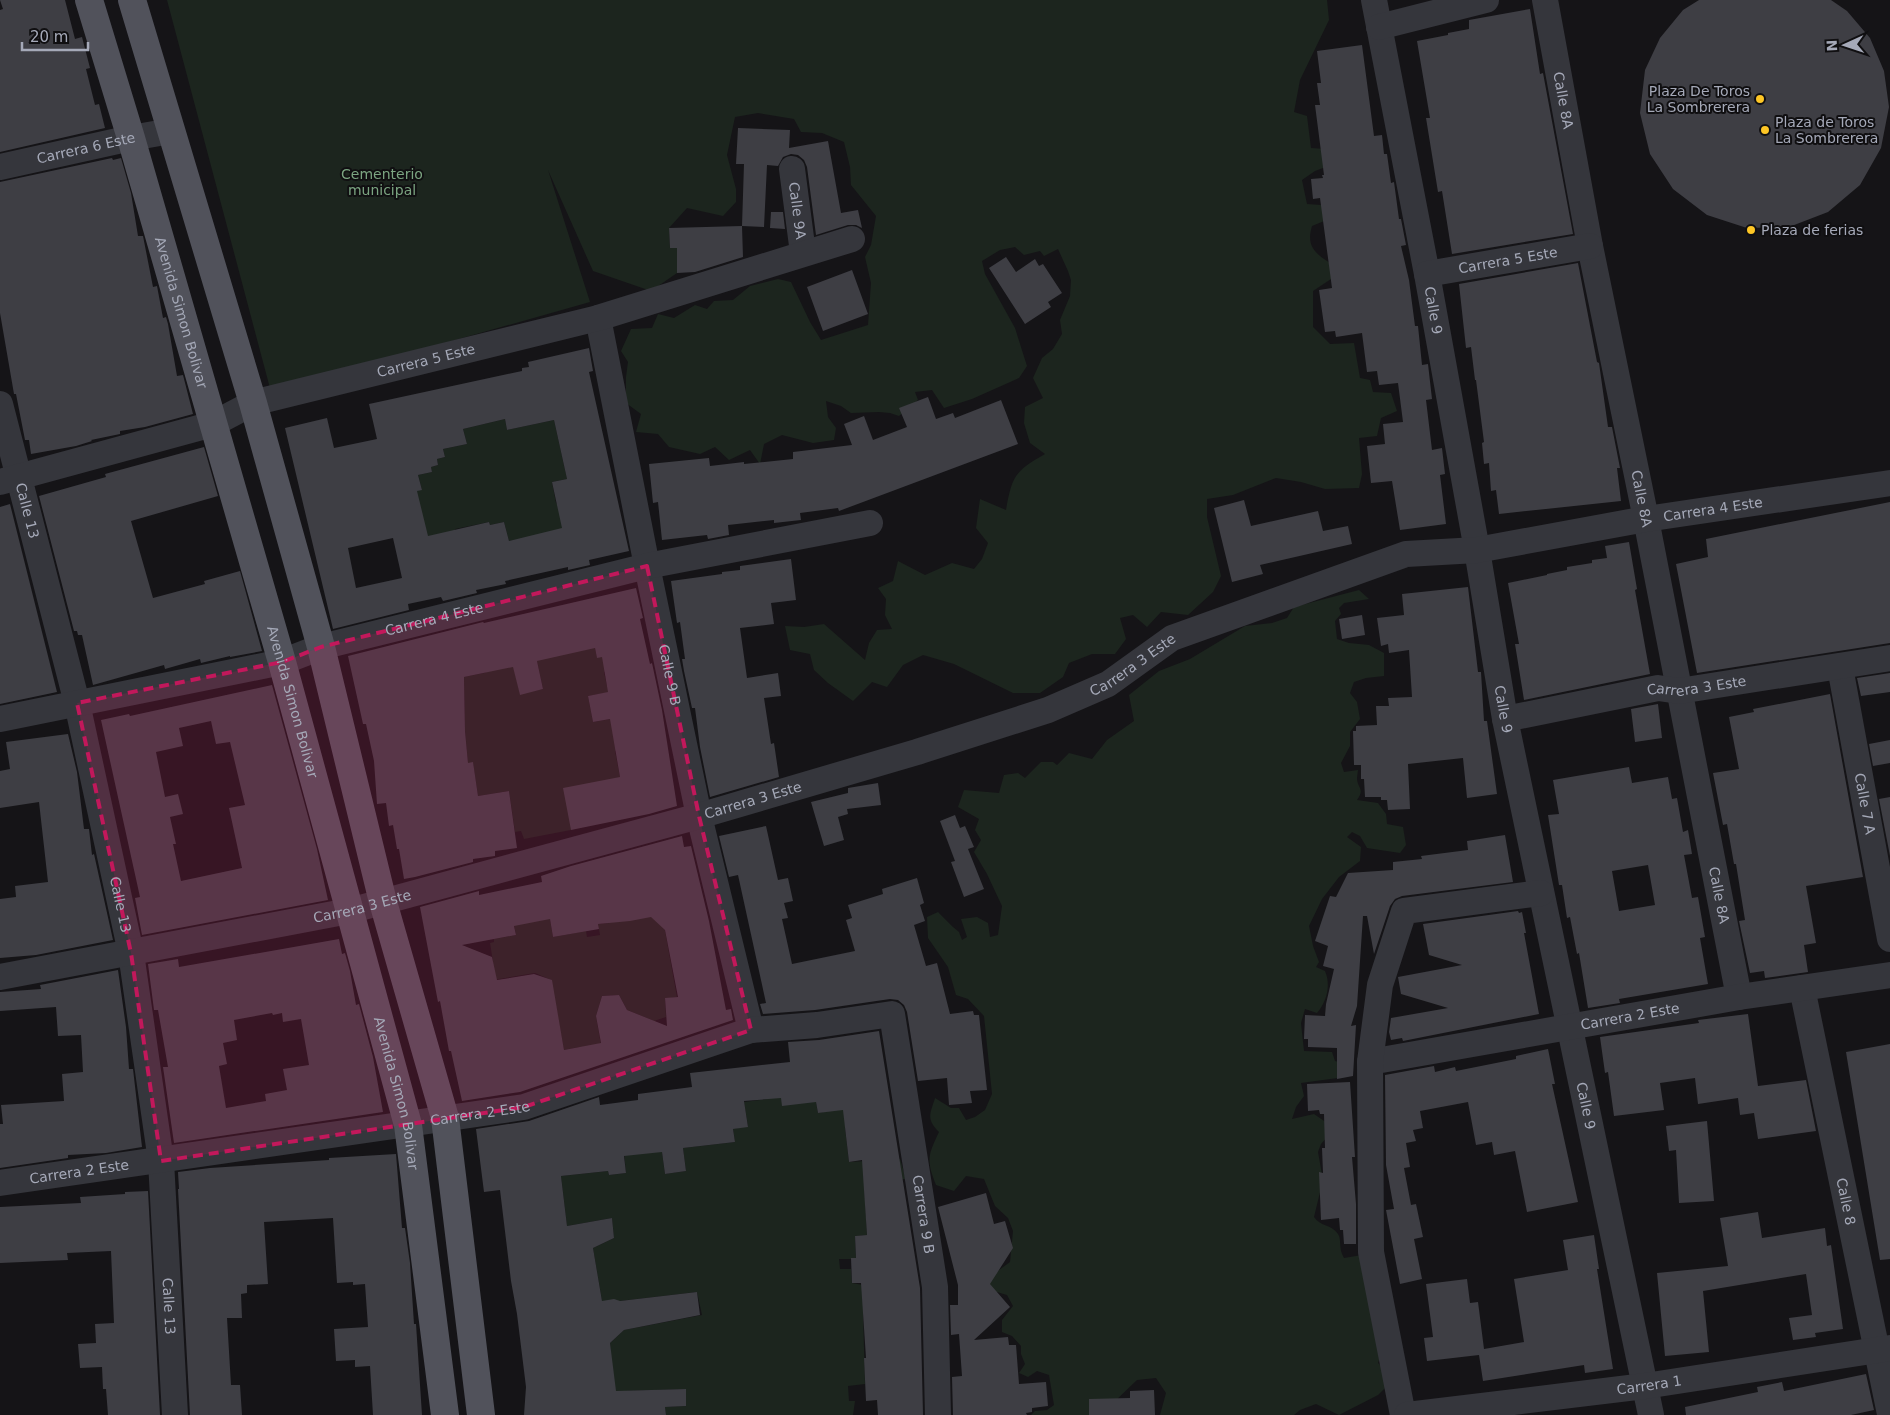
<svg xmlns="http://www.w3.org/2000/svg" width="1890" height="1415" font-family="'DejaVu Sans',sans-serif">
  <rect width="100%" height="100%" fill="#151417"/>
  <!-- green -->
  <path fill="#1c251e" d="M167,0h1160l2,20 -29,60 -6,32 13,4 4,32 14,1 6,16 -16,6 -13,9 5,24 28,2 -1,11 -22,9c-7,23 6,29 24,41l-5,12 -18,12v36l17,17 24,-1 6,35 10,2 3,12 18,1 6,18 -16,7 -4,18 -18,2 3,36 -3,14 -34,1 -24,-7 -25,-4 -43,17 -26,4v18l14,59 -8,16 -25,23 -27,-3 -14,15 -14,-12 -13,3 6,21 -11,15h-23l-23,9 -6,14 -23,16h-27l-59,-29 -31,-9 -20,10 -16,22 -15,-5 -19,19 -25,-18 -14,-13 -4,-16 -20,-4 -5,-24 19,1 20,-3 41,36 4,-17 8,-13 15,-1 -7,-14 1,-16 -8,-11 15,-7 5,-20 27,14 27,-12 22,6 8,-10 6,-16 -12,-15 4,-29 26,11c6,-34 9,-39 39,-56l-15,-11 -6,-20 1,-16 18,-9 -10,-20 9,-20 11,-9 9,-15 -2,-14 10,-24 1,-16 -3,-9 -10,-22 -14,7 -4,-5 -16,4 -9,-8 -15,3 -18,11 3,13 30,54 12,38 -8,12 -47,21 -28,9 -12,-18 -17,2 3,8 -19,16 -9,-3 -11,-1 -28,1 -10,-7 -15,-5 2,16 8,11 -2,12 -21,3 -31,-8 -18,9 -4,20 -10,-14 -21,10 -14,-13 -15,7 -31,-7 -11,-13 -22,-2 5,-18 -15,-11v-26l2,-15 -7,-11 10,-22 21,-1 6,-14 16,4 21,-13 12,4 7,-8 19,-1 17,-14 28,-7 13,3 19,40 11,18 47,-15 3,-42 -6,-26 6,-12 5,-29 -25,-31 -1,-18 -6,-25 -22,-9 -21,-1 -7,-13 -36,-6 -23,4 -8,38 9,34v13l-13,14 -36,-8 -18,20 1,20h7v25l-26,18 -58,-20 -45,-101 42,132 -319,90z
    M505,419l2,11 47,-10 13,59 -15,3 4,21 25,21 -39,11 -33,6 -5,-19 -14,3 -1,-3 -34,7 2,12 -27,6 -52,-82 44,25 -4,-15 14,-3 -1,-5 7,-2 -1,-6 8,-2 -2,-8 24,-5 -4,-15z
    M1359,590l10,9 -25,4 -5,5 2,6 -6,7 2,18 12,4 20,2 15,8v23l-18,2 -12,4 -4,11 7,9 3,17 -10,13v14l-9,17 3,9 14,-2c0,0 -1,8 -1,9 1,10 8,10 0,21l21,3 8,11 1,10 16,3 3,18 -6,8 -33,-5 -7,-12 -8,-4 -5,5 14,10 -1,14 -21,16 -17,22 -13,27 4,20 6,16 -3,5 9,4c6,14 2,30 -8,42l-12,-4 -4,14 3,28 28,1 3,9 8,2 2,14 -44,6 3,13 -8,11 -4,12 22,-5 16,11 -1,10 -8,9 -3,8 5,28 -9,37c7,10 17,7 24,17 4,6 0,14 6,24l18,-3 21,94 -5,14 8,8 2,14 -10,10 -39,20 -23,-11 -16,6 -6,5h-134l6,-22 -10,-15 -19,2 -25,24 2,11h-83l4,-4 12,-1 7,-5 -5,-30 -12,-4 -9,6 -9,-4 6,-9 -4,-10v-8l-9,-10 -10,-4v-12l11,-14 -6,-11 -10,-3 -24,1 26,-23 11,-8 3,-31 -5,-13 -13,-12 -11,-27 -18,-3 -12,15 -18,-6c-10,-25 -8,-30 3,-53 -13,-13 -9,-18 -4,-34l16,10h8l7,12 9,-3 10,-7 7,-16 -8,-78 -16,-17 -12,-4 -8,-28 -20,-29 -1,-21 11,-5 15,15 6,5 3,8 5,-3 -6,-18 16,-2 11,6 2,14 8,-2 4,-29 -15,-32 -13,-22 7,-12 -6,-10 4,-11 -21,-12 6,-17 35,3 5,-18 14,-2 7,5 16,-16h12l4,3 12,-12 23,6 15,-19 27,-19 -5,-26 30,-24 31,-12 55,-33 27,-3 15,-5 7,-11z
    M592,636l5,21 49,-10 3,17 -45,8 3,14 16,4 -35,6 5,26 29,-5 2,32 -9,2 5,26 -49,53 -47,9 -3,-8 -6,1 -6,-41 -31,5 -5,-33h-5l-3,-32 -1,-54 20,-4 28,-13 8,34 23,-5 -6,-28z
    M631,898l7,21 24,-5 15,83 -12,2 1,18 -12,4 -27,-11 -8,-15 -17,1 -6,20 6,35 -20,4 -2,-8 -16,3 -13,-70 -16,-7 -66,11 24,-22 -3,-19 4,-1v-3l22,-4 -5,-26 39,10 3,18 33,-6 1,6 13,-2 -2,-11 11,-1 -3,-18z
    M766,1089l50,13 2,11 49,-9 2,20 -24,4 4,34 51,-3 6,20 -42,2 3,54 -12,1 1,23h-17l1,10h11l1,14 21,4 -10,24 2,73 -17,2 1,15h6l-2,14h-187l-1,-8 21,-1v-17l-90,3 16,-14 -2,-35 14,-13 78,-15 -5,-23 -77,9h-18l-9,-53 21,-10 -2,-20 -45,8 -6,-50 47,-5 1,4 17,-2 -2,-22 38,1 3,22 21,-3 -3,-23 52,-6 -2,-13 15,-3 -4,-24 23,-3z"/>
  <!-- building -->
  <path fill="#3e3e44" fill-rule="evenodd" d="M0,0h65l10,39 7,-2 8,31 -4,1 9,36 4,-1 6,24 -105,24v-142l3,-1z
    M1699,0h132l16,11 23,27 14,33 5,36 -8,41 -21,37 -32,27 -39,15 -42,1 -40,-13 -34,-26 -23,-35 -10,-41 5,-43 15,-32 23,-28z
    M1530,9l10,65 3,-1 30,161 -121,20 -10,-63 -4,1 -12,-74h4l-13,-77 31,-6v-2l21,-4v-9z
    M1362,45l12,91 8,-1 2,19h3l4,29 3,-1 5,37h2l5,26 -5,1 8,34 6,46h3l4,39 6,-1 4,35 -6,1 6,50 10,-2 3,26 -5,1 6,49 -46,6 -8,-49 -21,2 -4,-37 18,-2 -2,-20 20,-2 -5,-39 -19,2 -2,-14 -10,1 -5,-39 -26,4 -1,-6 -10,1 -6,-42 13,-2 -12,-90 -7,1 -2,-20 12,-1 -1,-3h2l-9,-70h5l-3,-22h4l-4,-32z
    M738,128l52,2 -1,18 39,-7 13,72 17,-3 4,18 -6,-3h-8l-32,10 -9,-68 -3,-7 -6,-5 -7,-1 -8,3 -5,9 -11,-1 -3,62 -22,-1 2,-62h-8z
    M112,158l1,2 8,-2 10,35 7,43h5l10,51 4,-1 6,32 3,-1 2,7 9,52 6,-1 10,39 -48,13 -25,4v3l-29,6 1,1 -16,5 -45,8 -2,-14h-4l-9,-46h-2l-14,-81v-131z
    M771,212h12l2,17 -15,-1z
    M742,226l1,31 -48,15 -18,1v-25h-7l-1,-20z
    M1006,257l10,15 19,-13 4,7 4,-2 19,29 -14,9 3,5 -26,17 -36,-56z
    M1578,263l19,99 2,1 9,64h4l8,41h-3l4,33 -122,13 -3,-24 -5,1 -2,-28 -5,1 -2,-21 2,-1 -8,-62h-1l-4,-33 -5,1 -7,-64z
    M852,270l16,44 -45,17 -16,-44z
    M589,348l4,23 -4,1 40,179 -40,9 1,5 -22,5v-3l-63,14 1,3 -30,6 1,3 -34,8 -2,-4 -33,7 1,6 -76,19 -48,-201 42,-10 7,30 43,-9 -8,-35 153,-33v-3l7,-1 -1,-5zM505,419l2,11 47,-10 13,59 -15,3 10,46 -53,13 -5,-19 -14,3 -1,-3 -61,14 -11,-45 5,-1 -4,-15 14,-3 -1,-5 7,-2 -1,-6 8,-2 -2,-8 24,-5 -4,-15zM393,538l9,40 -46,10 -8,-40z
    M928,397l8,22 17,-6 2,5 46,-18 17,44 -179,67 -1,-3 -38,5 1,7 -27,3v-3l-46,5 1,10 -21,4 -1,-4 -45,5 -4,-38 -5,1 -4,-39 60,-6 1,8 34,-4v2l49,-5v-7l59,-7 -8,-21 20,-8 9,24 34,-13 -8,-19z
    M204,447l14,49 -87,25 22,77 52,-14 -1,-3 36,-10 22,80 -32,6v-1l-29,7 -1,-4 -35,10 -1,-4 -71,20 -11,-50h-4l-1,-4h-3l-35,-135 67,-19 -1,-3z
    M1244,500l7,26 67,-15 5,20 25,-5 4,18 -92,21 3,9 -31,8 -18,-74z
    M1890,502v141l-193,30 -21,-109 32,-7 -2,-18z
    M10,504l47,188 -57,12v-197z
    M1629,542l8,47 -2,1 15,84 -126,26 -9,-56h4l-11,-61 39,-8v-1l20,-4v-3l25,-4v-3l15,-2 -2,-12z
    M791,559l5,41 -25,3 3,21 -34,4 7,50 31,-5 3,23 -17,2 7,46 3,-1 5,34 -69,20 -10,-50 -5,-39h-3l-8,-37 -2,-12h3l-5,-37 -3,1 -6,-42 51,-7v-2l18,-2v-4z
    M1468,587l10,85h3l3,49h3l10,73 -30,4 -4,-40 -55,6 2,45 -22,1 -1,-10h-6v-3h-16l-1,-18h-3v-14h-7l-1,-34h3v-5l21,-1 -1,-19h13l-1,-8 24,-1 -3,-47 -20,3 -1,-9 -7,2 -4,-28 27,-3 -2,-21z
    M636,588l7,30 -3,1 10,45 2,-1 10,47 15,96 -28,8 -78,16 -8,-42 57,-11 -10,-58 -17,3 -5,-26 20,-4 -6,-35 -5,1 -2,-10 -58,13 6,28 -23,6 -7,-28 -49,10 1,54 3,32 5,-1 5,34 31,-5 8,57 -22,3v5l-22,3v3l-58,15 -11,2 -5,-30h-2l-4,-24 -4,1 -3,-23 -9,1 -3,-43 -8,-37h-3l-15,-68 135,-34 1,1z
    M1362,615l3,20 -23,4 -3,-20z
    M1890,673v19l-29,4 -4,-18z
    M272,685l45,164 11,51 -186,35 -7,-37 5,-1 -39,-177 28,-6 1,2zM211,721l5,23 14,-2 15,63 -16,3 13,60 -61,13 -8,-37h3l-6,-27 13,-3 -5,-20 -13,3 -9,-45 27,-6 -4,-18z
    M1830,694l33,183 -57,9 10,57 -12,2 4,27 -43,6 -1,-7 -14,2 -11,-52 6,-1 -9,-56h-2l-7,-40 -4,1 -10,-52 26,-4 -10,-52 25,-5 -1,-3z
    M1658,704l4,34 -27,4 -4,-33z
    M68,734l9,38 7,57h5l3,26 2,-1 19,86 -77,15 -36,3v-59l16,-2 -1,-11 33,-4 -9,-80 -39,6v-37l10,-2 -4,-27z
    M1890,740v23l-17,3 -4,-22z
    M1629,767l3,16 36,-6 4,22 5,-1 6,34 5,-2 4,24 -8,1 8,43 6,-1 7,40 -5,1 8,46 -89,15 1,4 -32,5 -9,-55 -2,1 -7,-37 -3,1 -5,-33h-3l-11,-70 11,-1 -6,-34zM1648,865l7,40 -36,6 -7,-40z
    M878,783l3,22 -34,4 1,5 -10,3 6,23 -20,6 -13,-44 37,-9v-5z
    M1890,797v59l-11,-57z
    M955,815l5,13 5,-2 9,21 -6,2 16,40 -20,8 -13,-35 4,-1 -15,-40z
    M766,826l12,54 10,-2 5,23 -9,2 4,15 -6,1 10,45 63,-13 -9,-31 6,-2 -4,-13 35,-11 -1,-5 35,-11 7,25 -4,2 5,16 -11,4 12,41 11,-3 13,51 23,-3 1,4h5l8,75 -17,1 2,12 -23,2 -2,-27 -29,3 -11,-69 -3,-7 -6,-5 -8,-1 -75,11 -52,4 -3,-10 6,-1 -28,-128 -9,2 -10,-41z
    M1505,835l8,47 -111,14 -7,3 -5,7 -16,48 -7,-38h-4l-6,90 -6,20 5,-1 -3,51 -16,3v-31l-29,-1v-8h-4l1,-24 20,1 1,-12 8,-35 -11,-3 5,-20 -13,-5 15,-45 6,1 12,-24 45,-3v-8l29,-3 -1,-3 47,-6 -1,-9z
    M682,836l2,11 7,-1 18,75 17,89 5,-1 2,11 -213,72 -58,9 -11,-50h-2l-9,-50 -2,1 -18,-95 59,-16v4l63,-13 -1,-6 30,-10zM651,917l14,13 13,67 -13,1 2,28 -40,-16 -8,-15 -17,1 -6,20 5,27 -37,7 -12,-70 -18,-6 -37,6 -5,-23 -30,-12 54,-10 -2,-9 36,-7 3,18 46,-8 -1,-5 32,-3z
    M1518,911l1,2 3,-1 4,21h-2l15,81 -136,27 -1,-3 -11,2 -2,-8 2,-14 57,-10 -47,-14 -3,-17 64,-12 -33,-10 -6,-31z
    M339,939l3,15 3,-1 5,18 6,34 3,-1 14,53 10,55 -209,31 -11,-76h5l-10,-57h-4l-6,-46 30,-5 1,8zM272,1013l1,2 9,-2 1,9 18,-3 8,46 -26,4 4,21 -22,4 1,7 -40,7 -7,-42 8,-2 -4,-21 14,-3 -3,-20z
    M118,970l8,57 3,42h4l9,78 -36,6 -38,2v3l-68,10v-44h3l-2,-19 63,-4 -2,-27 21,-2 -2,-37 -23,1 -2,-29 -56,4v-19l41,-3 -1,-4z
    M1748,1014l10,72 48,-6 10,51 -58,8 -4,-26 -14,2 -2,-17 -40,6 -3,-26 -35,5 4,27 -50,6 -6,-44 -3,1 -5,-36 99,-14 -1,-3z
    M879,1031l41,257 3,127h-45l-1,-15 -11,1 -2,-43h2l-5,-75h-9l-1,-25h5l-1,-22 12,-1 -5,-75 -13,2 -6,-52 -25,3 -2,-11 -34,4 -1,-8 -37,3 4,26 -15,2 2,13 -52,6 3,23 -21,3 -3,-22 -38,4 2,17 -17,2 -1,-4 -47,5 6,50 45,-8 2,20 -21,10 9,53 12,-2 6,2 77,-9 3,23 -76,15 -14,13 6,48 70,-2v17l-21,1 1,8h-142l2,-28 -9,-73 -6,-33 -11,-91 -16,2 -8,-63 53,-8 70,-24 1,8 38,-5v-6l54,-7 -2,-14 100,-11 -2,-20 31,-2z
    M1890,1044v215l-10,1 -34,-208z
    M1548,1049l7,35h-3l26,118 -51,10 -12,-61 -21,4 -2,-13 -16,3 -8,-43 -48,9 3,17 -10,2 3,11 -10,2 4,24 -6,1 7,37 5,-1 7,33 -9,2 8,40 -22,5 -14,-74 8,-1 -8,-44 -1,-90 49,-9 1,6 20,-5 1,4 60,-12v-3z
    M1350,1082l5,75h-3l4,47v40h-12l-1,-14h-3l-1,-12 -18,2 -2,-48 4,1 -1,-25h3l-1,-34h-4l-1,-4 -11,1 -1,-27z
    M1707,1121l7,80 -35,2 -3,-53 -7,1 -3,-25z
    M396,1154l6,74h3l5,35 4,61h2l6,91h-49l-3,-49 -15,1v-7l-19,1 -2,-32 34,-2 -3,-43 -12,1v-3l-16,1 -4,-65 -69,4 4,62 -21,1v8l-6,1 1,24h-15l4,67h9l2,30h-52l-12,-226h1l-1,-17 32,-4 119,-8v-2z
    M148,1191l12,224h-52l-2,-26h-3l-1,-22 -22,1 -2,-24 18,-1 -1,-19 19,-1 -3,-72 -44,2 1,7 -68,3v-56l81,-4 -1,-6 45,-3v-2z
    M986,1193l8,31 11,-3 8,27 -23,36 20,23 -36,33 34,-3 1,8h7l3,39 27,-2 2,24 -16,2v4l-6,1 1,2h-74l-1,-38 10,-1 -3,-42 -8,1 -1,-30h8v-20l-20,-78z
    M1758,1212l4,26 63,-10 2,18 4,-1 12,84 -28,4 1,4 -23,3 -4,-22 23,-3 -6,-41 -103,17 6,61 -44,4 -8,-83 71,-7 -8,-48z
    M1594,1235l5,34h-2l16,100 -28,4 -1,-8 -101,16 -4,-26 -52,6 -3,-23 9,-1 -7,-53 41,-5 3,24 8,-1 6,47 40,-7 -10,-63 54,-9 -5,-30z
    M1866,1374l8,36 -23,5h-165l-1,-8 73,-15 -1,-5 25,-5 2,9z
    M1154,1390l1,25h-66v-16l41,-1v-7z"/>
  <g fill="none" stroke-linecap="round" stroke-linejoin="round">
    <!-- minor -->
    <g stroke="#35363c" stroke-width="26">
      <path id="s1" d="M1374,0l53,274 50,276 28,169 146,696"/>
      <path id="s2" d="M1545,0l45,246 56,273 93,478"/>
      <path d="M1379,27l107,-27"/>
      <path id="s3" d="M0,167l131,-29 40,-7"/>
      <path id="s4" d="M792,169l11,84"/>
      <path id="s5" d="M1427,274l163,-28"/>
      <path id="s6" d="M598,318l49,248 52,250 52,214"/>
      <path id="s7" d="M0,404l77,299 54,250 30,208 14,254"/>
      <path id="s8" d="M0,482l213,-58 40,-21 345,-85 254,-79"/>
      <path id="s9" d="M1840,667l50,272"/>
      <path id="s10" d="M0,719l282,-57 39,-15 326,-81 223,-43"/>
      <path id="s11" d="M1505,719l153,-31 21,3 211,-33"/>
      <path id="s12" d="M0,977l349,-66 350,-95 218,-64 131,-42 60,-26 64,-46 234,-84 71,-4 169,-31 244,-36"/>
      <path id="s13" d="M1802,988l88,426"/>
      <path id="s14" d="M1370,1062l369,-65 151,-22"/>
      <path id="s15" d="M0,1183l524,-76 227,-77 66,-5 75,-11 43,273 3,128"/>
      <path d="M1403,1415l-32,-163 -1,-190 10,-77 24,-74 137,-18"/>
      <path id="s16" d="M1407,1415l238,-29 245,-38"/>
    </g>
    <!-- major -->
    <g stroke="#51525b" stroke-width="28">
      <path id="s17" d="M89,0l42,138 151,524 126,463 37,290"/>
      <path d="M132,0l121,403 68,244 62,255 62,216 36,297"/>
    </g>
  </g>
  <!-- marked area -->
  <path fill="#c2185b" fill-opacity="0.2" stroke="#c2185b" stroke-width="4" stroke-dasharray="10 6" stroke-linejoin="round" d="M647,566l52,250 52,214 -227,77 -363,54 -30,-208 -54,-250 205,-41 39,-15z"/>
  <!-- markers -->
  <g fill="#fec625" stroke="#100f11" stroke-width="2">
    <circle cx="1760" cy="99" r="5"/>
    <circle cx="1765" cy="130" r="5"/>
    <circle cx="1751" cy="230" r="5"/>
  </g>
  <g text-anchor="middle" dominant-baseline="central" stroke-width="4" stroke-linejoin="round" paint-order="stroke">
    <!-- poi labels -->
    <g font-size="14" fill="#a5a9b8" stroke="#100f11" text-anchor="start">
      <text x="1750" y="91" text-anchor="end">Plaza De Toros<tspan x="1750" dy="16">La Sombrerera</tspan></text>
      <text x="1775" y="122">Plaza de Toros<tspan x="1775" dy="16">La Sombrerera</tspan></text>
      <text x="1761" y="230">Plaza de ferias</text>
    </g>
    <!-- street labels -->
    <g font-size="14" fill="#a5a9b8" stroke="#100f11">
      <text stroke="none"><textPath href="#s2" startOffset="102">Calle 8A</textPath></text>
      <text stroke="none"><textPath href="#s3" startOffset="88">Carrera 6 Este</textPath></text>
      <text stroke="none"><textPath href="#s4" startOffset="42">Calle 9A</textPath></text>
      <text stroke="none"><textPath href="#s5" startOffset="82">Carrera 5 Este</textPath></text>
      <text stroke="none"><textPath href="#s1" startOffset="316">Calle 9</textPath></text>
      <text stroke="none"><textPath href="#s17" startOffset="326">Avenida Simon Bolivar</textPath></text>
      <text stroke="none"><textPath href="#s8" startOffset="444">Carrera 5 Este</textPath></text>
      <text stroke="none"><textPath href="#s2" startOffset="508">Calle 8A</textPath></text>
      <text stroke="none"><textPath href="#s12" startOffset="1786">Carrera 4 Este</textPath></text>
      <text stroke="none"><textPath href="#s7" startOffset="110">Calle 13</textPath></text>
      <text stroke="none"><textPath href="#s10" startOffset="446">Carrera 4 Este</textPath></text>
      <text stroke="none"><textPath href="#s12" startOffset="1179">Carrera 3 Este</textPath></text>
      <text stroke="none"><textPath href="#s6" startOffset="364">Calle 9 B</textPath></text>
      <text stroke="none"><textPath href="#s11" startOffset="195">Carrera 3 Este</textPath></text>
      <text stroke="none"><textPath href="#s17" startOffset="731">Avenida Simon Bolivar</textPath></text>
      <text stroke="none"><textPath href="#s1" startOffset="721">Calle 9</textPath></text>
      <text stroke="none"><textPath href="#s12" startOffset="774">Carrera 3 Este</textPath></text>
      <text stroke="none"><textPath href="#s9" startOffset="139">Calle 7 A</textPath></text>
      <text stroke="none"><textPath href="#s2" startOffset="912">Calle 8A</textPath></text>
      <text stroke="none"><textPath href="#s7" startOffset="515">Calle 13</textPath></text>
      <text stroke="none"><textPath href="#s12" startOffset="369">Carrera 3 Este</textPath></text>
      <text stroke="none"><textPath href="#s14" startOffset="264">Carrera 2 Este</textPath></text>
      <text stroke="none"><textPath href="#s17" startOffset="1136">Avenida Simon Bolivar</textPath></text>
      <text stroke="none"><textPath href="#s1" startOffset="1126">Calle 9</textPath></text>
      <text stroke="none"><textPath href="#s15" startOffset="485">Carrera 2 Este</textPath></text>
      <text stroke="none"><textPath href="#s15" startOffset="80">Carrera 2 Este</textPath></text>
      <text stroke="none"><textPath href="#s13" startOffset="218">Calle 8</textPath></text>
      <text stroke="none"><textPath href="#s15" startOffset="1114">Carrera 9 B</textPath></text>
      <text stroke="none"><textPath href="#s7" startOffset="920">Calle 13</textPath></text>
      <text stroke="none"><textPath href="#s16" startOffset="244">Carrera 1</textPath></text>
    </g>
    <!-- park labels -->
    <g font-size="14" fill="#7ba481" stroke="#100f11">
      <text x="382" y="174">Cementerio<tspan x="382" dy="16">municipal</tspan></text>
    </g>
  </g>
  <!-- north arrow -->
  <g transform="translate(1845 45) rotate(267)" stroke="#100f11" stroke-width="4" paint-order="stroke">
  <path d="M0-4L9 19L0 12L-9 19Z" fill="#a5a9b8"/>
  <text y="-8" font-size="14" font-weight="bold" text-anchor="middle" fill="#a5a9b8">N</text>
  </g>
  <!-- scale -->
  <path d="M22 42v8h66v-8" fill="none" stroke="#a5a9b8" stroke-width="2.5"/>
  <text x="30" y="42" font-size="15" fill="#a5a9b8" stroke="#100f11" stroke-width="4" paint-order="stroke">20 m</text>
</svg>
